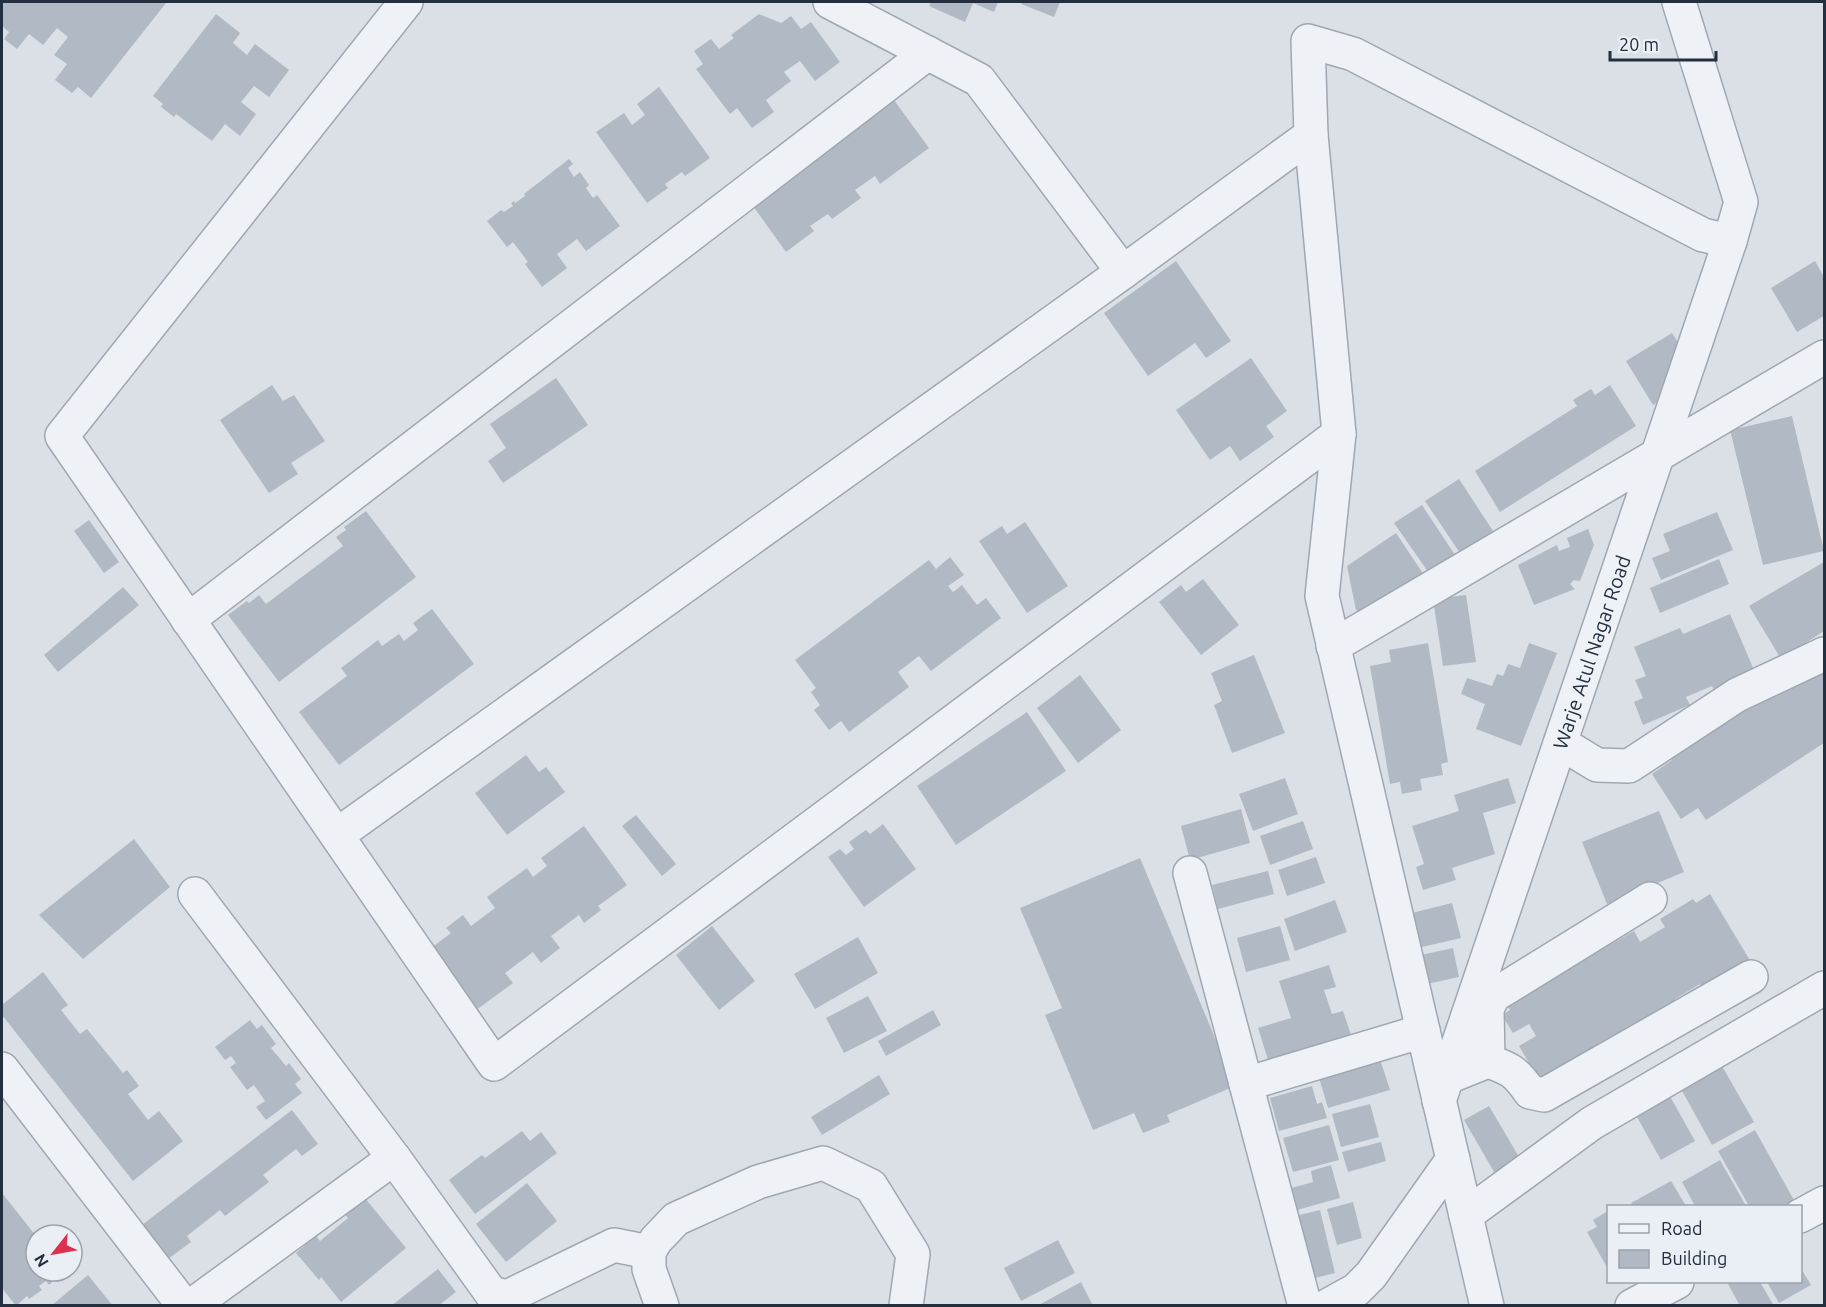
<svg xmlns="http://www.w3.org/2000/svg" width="1826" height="1307" font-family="Ubuntu,sans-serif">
  <rect width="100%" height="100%" fill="#dbe0e7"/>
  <!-- building -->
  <path fill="#b1b9c4" d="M2,2h163l1,1 -75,95 -13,-11 -6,6 -17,-13 12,-16 -13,-9 14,-18 -11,-9 -14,17 -14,-11 -12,15 -13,-10 5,-7 -7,-6z
    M931,2h67l-4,10 -21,-9 -8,19 -36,-16z
    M1022,2h38l-6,15 -33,-13z
    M216,14l24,19 -7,10 14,12 8,-11 34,26 -20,27 -15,-11 -13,16 15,12 -16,22 -15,-12 -13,17 -36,-27 -2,3 -13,-10 2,-3 -10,-8z
    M759,14l22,9 10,-7 10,13 10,-7 29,40 -25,19 -15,-20 -16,11 7,9 -25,19 8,12 -22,16 -15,-20 -7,6 -34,-45 7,-5 -9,-13 17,-12 8,10 15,-11 -3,-3z
    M659,87l51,71 -25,18 -3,-4 -17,12 3,4 -21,15 -51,-71 28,-19 8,12 13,-10 -8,-11z
    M891,96l38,52 -49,36 -5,-8 -20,14 6,8 -29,21 -4,-5 -18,12 4,5 -28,21 -38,-53z
    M569,159l4,5 -5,4 6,9 6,-5 9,13 -3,3 7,10 4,-3 23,31 -34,25 -9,-12 -20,15 10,14 -25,19 -17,-23 3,-2 -15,-20 -6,5 -20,-26 14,-11 3,2 9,-6 -2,-3 3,-2 1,2 10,-7 -1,-2z
    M1176,261l55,80 -25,17 -11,-15 -47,33 -44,-63z
    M1815,261l9,16v39l-27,16 -26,-44z
    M1672,333l17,27 -20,35 -16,10 -27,-44z
    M1251,358l36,53 -21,15 8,11 -34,24 -10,-15 -20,14 -34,-50z
    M556,378l32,47 -85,58 -15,-22 18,-13 -16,-24z
    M272,385l11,16 11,-6 31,46 -34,22 7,11 -29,19 -49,-73z
    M1610,385l26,41 -136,86 -25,-41 102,-65 -4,-6 18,-11 4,6z
    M1792,416l32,135 -61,14 -33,-135z
    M1459,479l36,55 -33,22 -37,-55z
    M1422,505l35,53 -26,18 -37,-53z
    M366,511l50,66 -137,105 -51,-67 19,-14 2,2 10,-8 7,9 77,-58 -7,-9 10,-7 -2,-3z
    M1717,512l16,38 -72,30 -9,-22 18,-7 -7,-17z
    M89,520l30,42 -15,11 -30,-42z
    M1025,522l43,64 -41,27 -48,-72 23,-15 5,8z
    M1588,529l6,16 -14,36 -6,-1 -4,4 5,5 -41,16 -16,-40 39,-20 2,6 11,-4 -3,-9z
    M1396,533l34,51 -57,38 -17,-12 -9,-44z
    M950,557l14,18 -16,11 5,6 9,-7 15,20 9,-7 15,20 -70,53 -12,-15 -21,16 11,15 -60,45 -8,-11 -12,9 -15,-20 6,-5 -9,-13 5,-4 -21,-28 134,-100 7,9z
    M1719,559l10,25 -69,29 -10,-25z
    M1824,562v69l-43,28 -32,-53z
    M1203,579l36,46 -38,30 -42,-53 22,-17 5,7z
    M123,587l16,18 -81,67 -14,-17z
    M1466,595l10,67 -33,4 -10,-67z
    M432,609l42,55 -135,101 -40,-53 48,-36 -6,-8 37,-28 4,6 17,-12 5,7 14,-11 -5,-7z
    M1730,614l27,63 -26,6 -17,7 -2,-4 -26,11 4,8 -47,20 -9,-23 9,-4 -8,-18 11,-4 -12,-29 46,-19 3,6z
    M1428,643l20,119 -7,2 2,11 -23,4 2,11 -20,4 -2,-12 -10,2 -20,-118 21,-4 -2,-12z
    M1529,643l28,10 -36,93 -45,-17 9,-25 -24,-10 6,-16 25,8 5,-12 6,2 5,-12 12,4z
    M1254,655l31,78 -53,20 -18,-48 8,-4 -11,-28z
    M1824,659v84l-118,77 -8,-12 -17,11 -29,-45 20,-14 -6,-9z
    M1080,675l41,55 -43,33 -41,-55z
    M1027,712l39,59 -110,74 -39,-59z
    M526,755l13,17 7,-5 19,25 -58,43 -32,-42z
    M1285,778l13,36 -45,17 -14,-37z
    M1508,778l8,25 -33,10 12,41 -43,14 4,12 -33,10 -7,-23 8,-3 -12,-38 47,-15 -5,-16z
    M1241,809l9,34 -60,17 -9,-34z
    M1659,811l25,61 -77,32 -25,-62z
    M636,815l40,49 -14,12 -40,-50z
    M1303,821l10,28 -43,16 -10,-29z
    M883,824l33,45 -52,38 -36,-50 12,-8 6,6 8,-6 -5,-7 17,-12 4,4z
    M584,826l43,59 -29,21 3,4 -17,13 -5,-8 -28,21 9,12 -19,15 -8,-11 -28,21 8,10 -41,30 -45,-62 24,-18 -5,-5 17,-13 8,11 24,-18 -8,-11 40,-29 6,9 14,-11 -6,-8z
    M134,839l36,48 -87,72 -44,-44z
    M1316,857l9,26 -38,13 -9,-26z
    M1140,858l95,228 -68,29 3,7 -27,11 -9,-20 -41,17 -48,-115 17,-7 -42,-100z
    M1268,871l6,23 -56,15 -6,-24z
    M1710,894l41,68 -44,33 -7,-11 -25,15 6,10 -39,24 -6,-11 -23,14 4,6 -29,17 -3,-7 -46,28 -20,-34 17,-10 -7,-12 -16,9 -11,-18 8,-5 -5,-9 92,-55 2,5 35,-20 6,11 25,-15 -5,-8 33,-20 3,4z
    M1335,900l12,32 -52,19 -11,-32z
    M1452,903l9,35 -52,12 -9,-34z
    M712,926l43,55 -36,29 -43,-55z
    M1280,926l10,34 -44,12 -9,-34z
    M858,937l20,36 -63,36 -21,-35z
    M1453,948l6,29 -46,10 -6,-29z
    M1329,965l7,22 -12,3 8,24 11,-3 9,27 -83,25 -11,-35 33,-10 -12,-37z
    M43,972l25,33 -7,5 19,24 7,-5 36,44 4,-3 12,16 -11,8 20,26 11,-9 24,30 -50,40 -131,-166v-10z
    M868,996l19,35 -43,22 -18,-35z
    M933,1010l8,15 -55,31 -8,-15z
    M250,1020l7,9 5,-4 14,19 -5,4 15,18 3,-3 12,16 -6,5 7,9 -36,27 -10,-13 9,-6 -11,-16 -7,5 -17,-23 6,-4 -5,-7 -6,4 -10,-13z
    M1378,1053l12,37 -62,18 -11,-37z
    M1722,1066l32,56 -42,23 -31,-56z
    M879,1075l11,19 -68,41 -11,-18z
    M1312,1086l5,18 5,-2 5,16 -48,13 -9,-33z
    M1667,1091l28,50 -34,19 -28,-50z
    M1370,1104l9,33 -38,10 -9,-33z
    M1489,1106l33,56 -25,15 -33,-57z
    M292,1110l26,34 -16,12 -6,-7 -33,26 6,7 -44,34 -5,-6 -33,26 4,6 -27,20 -26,-34z
    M1329,1125l10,35 -46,12 -10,-34z
    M1755,1130l40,72 -8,4h-38l-31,-55z
    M522,1131l8,10 11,-9 16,21 -82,61 -26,-34 33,-25 3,3z
    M1381,1142l5,19 -38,11 -6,-20z
    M1720,1160l26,46h-51l-13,-24z
    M1331,1165l9,33 -50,14 -6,-22 29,-8 -2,-11z
    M1671,1181l15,25h-53l-2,-3z
    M527,1183l30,38 -51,41 -30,-38z
    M2,1193l34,43v35h27l-14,14 -3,-4 -7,5 3,4 -13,9 -2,-3 -11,10 -14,-18z
    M364,1197l42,51 -65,54 -20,-25 -2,3 -23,-27 20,-17 4,5 28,-23 -4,-5z
    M1353,1202l9,36 -25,7 -10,-36z
    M1320,1210l15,63 -32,8 -16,-63z
    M1608,1211v58l-21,-37 10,-5 -4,-7z
    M1058,1240l17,33 -54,28 -17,-33z
    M1800,1267l11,18 -32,18 -12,-21h33z
    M438,1269l18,23 -18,14h-47z
    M88,1275l25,31h-62z
    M1081,1282l12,24h-56z
    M1727,1282h33l14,24h-34z"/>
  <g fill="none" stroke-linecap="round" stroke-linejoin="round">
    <!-- minor casing -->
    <g stroke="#a0a7b1" stroke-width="36">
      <g id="minor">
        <path d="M406,2l-344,434 432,628 845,-630"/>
        <path d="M830,2l149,78 144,192"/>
        <path d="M188,620l740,-567"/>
        <path d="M1333,646l491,-289"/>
        <path d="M1561,743l36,22 32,1 108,-71 87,-41"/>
        <path d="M337,835l786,-563 188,-137"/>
        <path d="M1190,873l115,433"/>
        <path d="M195,894l199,264 97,135 16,4 107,-52 35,7"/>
        <path d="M1488,1061l-1,-52 6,-13 157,-97"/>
        <path d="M2,1069l182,237"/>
        <path d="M1448,1077l40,-16c23,8 28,11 42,31l14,3 207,-118"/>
        <path d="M1246,1084l177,-53"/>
        <path id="s1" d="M1439,1101l291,-860 11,-39 -62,-200"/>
        <path d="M1466,1215l126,-92 232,-135"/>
        <path d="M1800,1216l24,-13"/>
        <path d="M191,1306l203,-148"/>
        <path d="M662,1306l-13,-37v-17l7,-12 20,-21 82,-37 65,-19 48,23 42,68 -7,52"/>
        <path d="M1327,1306l29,-16 15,-15 82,-116"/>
        <path d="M1487,1306l-165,-710 17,-162 -28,-299 -3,-94 45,13 350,181 27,6"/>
        <path d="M1632,1306l45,-24"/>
      </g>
    </g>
    <!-- minor -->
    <use href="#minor" stroke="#eef1f5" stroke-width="33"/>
  </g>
  <g text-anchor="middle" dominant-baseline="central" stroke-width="4.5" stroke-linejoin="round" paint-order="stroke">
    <!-- street labels -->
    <g font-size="20" fill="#232e3f" stroke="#eaeff5">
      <text stroke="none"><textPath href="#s1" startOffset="474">Warje Atul Nagar Road</textPath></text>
    </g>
  </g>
  <!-- border -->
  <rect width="1826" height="1307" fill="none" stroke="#232e3f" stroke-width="6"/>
  <!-- legend -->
  <rect x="1607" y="1205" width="195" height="78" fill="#eaeff5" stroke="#9aa2ac" stroke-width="1.5"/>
  <rect x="1619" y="1224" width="30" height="9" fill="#eef1f5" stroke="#9aa2ac" stroke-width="1.5"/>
  <text x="1661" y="1235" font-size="18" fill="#232e3f">Road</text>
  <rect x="1619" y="1250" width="30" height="18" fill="#b1b9c4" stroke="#9aa2ac" stroke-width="1.5"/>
  <text x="1661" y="1265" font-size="18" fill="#232e3f">Building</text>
  <!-- north arrow -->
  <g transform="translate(54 1253) rotate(239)"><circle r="28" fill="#eaeff5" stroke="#9aa2ac" stroke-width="1.5"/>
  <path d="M0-4.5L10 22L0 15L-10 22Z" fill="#dc304f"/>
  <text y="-9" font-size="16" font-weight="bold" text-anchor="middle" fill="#232e3f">N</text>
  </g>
  <!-- scale -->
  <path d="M1610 51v9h106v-9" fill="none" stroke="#232e3f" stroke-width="3"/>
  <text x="1619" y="51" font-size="18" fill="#232e3f" stroke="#eaeff5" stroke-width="4.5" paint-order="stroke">20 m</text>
</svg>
